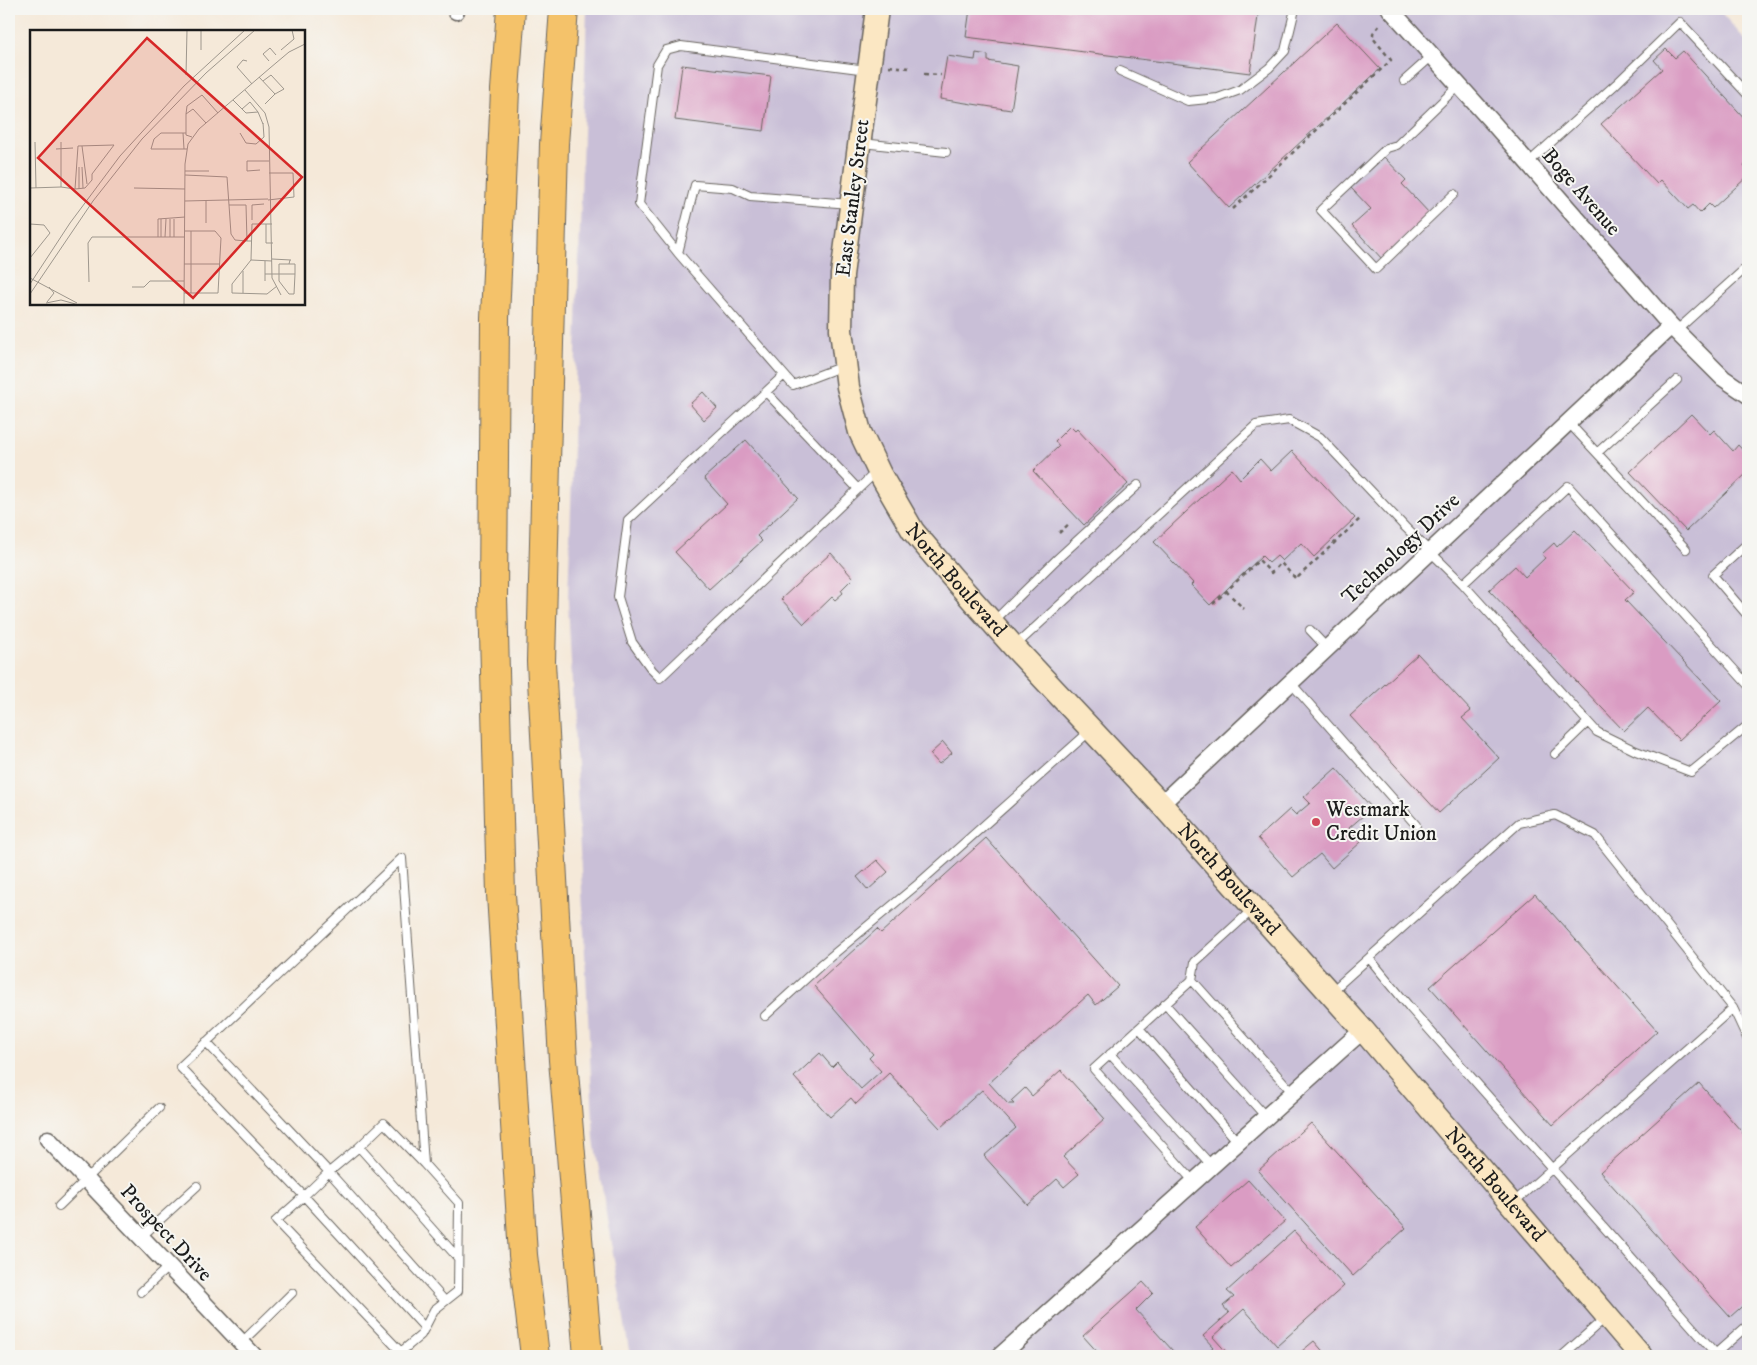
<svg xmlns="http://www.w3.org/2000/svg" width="1757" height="1365" font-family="'IM FELL DW Pica',serif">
  <rect width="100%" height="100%" fill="#f6f6f2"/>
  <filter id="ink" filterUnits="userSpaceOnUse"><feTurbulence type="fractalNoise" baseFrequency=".02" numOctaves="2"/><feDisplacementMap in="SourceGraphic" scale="10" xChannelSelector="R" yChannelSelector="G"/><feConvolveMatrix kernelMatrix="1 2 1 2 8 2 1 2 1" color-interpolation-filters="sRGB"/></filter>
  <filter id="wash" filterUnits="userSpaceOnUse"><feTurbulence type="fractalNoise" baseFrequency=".0096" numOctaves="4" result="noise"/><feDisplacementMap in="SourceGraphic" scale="20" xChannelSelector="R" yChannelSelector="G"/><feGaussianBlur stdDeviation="1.12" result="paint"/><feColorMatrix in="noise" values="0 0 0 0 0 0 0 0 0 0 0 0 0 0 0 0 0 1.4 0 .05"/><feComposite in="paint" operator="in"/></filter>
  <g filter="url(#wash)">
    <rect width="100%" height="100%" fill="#f5e9d9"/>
    <!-- industrial -->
    <path fill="#c9bfd7" d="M587,9h1131l30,34v1313h-1118l-36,-216 -26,-539z"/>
    <g id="blocks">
      <!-- building -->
      <path fill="#da9cc3" d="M970,9h289l-9,64 -284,-36z
        M1337,23l43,46 -151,139 -42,-46z
        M1666,49l9,9 8,-7 65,71v40l-4,4 4,5v5l-35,32 -4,-4 -9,9 -7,-8 -5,4 -27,-29 -4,4 -56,-60 61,-55 -8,-9z
        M976,53l12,2v6l30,5 -7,44 -71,-11 7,-43 28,4z
        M682,65l89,11 -7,55 -89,-11z
        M1384,157l22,23 -4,4 28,30 -48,45 -30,-33 19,-17 -20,-21z
        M703,392l14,16 -13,12 -14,-16z
        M1691,414l19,20 4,-4 19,21 5,-6 10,11v16l-62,59 -56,-59z
        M1070,426l5,5 2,-2 51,55 -44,41 -51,-54 26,-25 -4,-5z
        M746,440l52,58 -41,38 5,5 -53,48 -34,-37 52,-48 -23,-26z
        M1292,451l63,67 -41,39 -13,-14 -19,18 -5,-5 -8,7 -7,-7 -52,49 -19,-20 2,-2 -39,-41 78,-73 8,10 20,-20 11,12z
        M1575,530l59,62 -9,8 96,101 -42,39 -31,-32 -24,23 -135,-141 26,-24 10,11 20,-19 -3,-4 12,-11 3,4z
        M831,553l22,25 -12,12 2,3 -8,7 -3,-3 -28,27 -23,-25z
        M1418,654l53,57 -9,7 37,40 -60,55 -89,-97z
        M943,742l9,11 -13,11 -9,-10z
        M1336,768l36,40 -23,20 12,14 -29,26 -12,-14 -27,23 -35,-39 32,-29 6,6 14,-12 -6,-6z
        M986,838l132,148 -22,19 -8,-10 -99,88 19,21h6l-3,-3 14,-13 7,8 29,-26 44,49 -42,38 16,17 -15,13 -7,-8 -29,26 -44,-49 32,-28 -34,-38 -42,38 -51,-55 -33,31 -5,-6 -21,19 -36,-40 26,-24 12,14 5,-5 24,27 20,-18 -12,-13 4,-4 -59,-68 63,-57 4,4z
        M877,860l11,12 -20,18 -11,-13z
        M1535,894l122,137 -104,94 -123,-138z
        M1699,1083l49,56v162l-18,16 -130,-145z
        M1311,1123l95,105 -53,48 -95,-105z
        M1248,1180l37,41 -54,47 -36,-41z
        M1294,1231l50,55 -67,60 -33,-37 -31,28 17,19h-27l10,-9 -10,-11 26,-23 -6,-7 11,-9 -7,-6z
        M1143,1282l10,11 -17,17 37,41 -5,5h-67l-18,-20z
        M1314,1341l13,15h-31z"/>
    </g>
  </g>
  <g filter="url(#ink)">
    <use href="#blocks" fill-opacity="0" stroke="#68645e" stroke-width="1"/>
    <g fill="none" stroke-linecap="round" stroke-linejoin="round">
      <!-- lane casing -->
      <g stroke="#68645e" stroke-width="10">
        <path id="lane" d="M1120,71l68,30 30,-3 22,-8 29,-22 16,-17 10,-42
          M1404,81l28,-25
          M862,143l84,9
          M1528,163l88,-79 64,-62 68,73
          M1454,194l-78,75 -55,-59 66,-62 10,-3 62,-60
          M850,204l-100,-8 -17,-8 -38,-3 -17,68 -39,-49 18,-139 9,-15 15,-4 186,24
          M678,253l115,132 50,-19
          M1676,331l72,-65
          M784,375l-156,145 -10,77 14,45 20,28 8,8 216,-206
          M1677,380l-80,73 89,96
          M766,392l92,97
          M1568,422l29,31
          M1748,543l-35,32 35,41
          M994,621l62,-61 82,-75
          M1310,630l17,18
          M1015,646l241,-221 33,-5 31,17 85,90 58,57
          M1290,682l126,143
          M1748,685l-180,-199 -105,98 134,148 39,19 55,21 57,-47
          M1555,754l33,-32
          M1369,958l42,51 305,345
          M1192,980l101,113
          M1331,992l188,-169 36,-8 40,20 138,173 15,32
          M1165,1004l101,113
          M765,1016l58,-53 95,-79 172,-153
          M1139,1028l99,114
          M206,1042l123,130 30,-25 99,111
          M1110,1054l102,112
          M359,1147l25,-24 40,41
          M1194,1182l-100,-113 98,-89 3,-18 57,-52
          M1513,1203l220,-195
          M59,1206l100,-98
          M141,1237l56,-51
          M141,1292l28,-26
          M425,1328l-121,-132 25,-24 116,129
          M241,1343l51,-50
          M396,1356l25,-21 13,-25 24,-19 1,-88 -35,-39 -22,-306 -222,209 124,129 -28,25 125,131
          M1562,1356l43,-38
          M1713,1356l35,-31"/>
      </g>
      <!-- street casing -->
      <g stroke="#68645e" stroke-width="19">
        <path id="street" d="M455,9l1,2
          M1390,9l103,114 178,203 52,52 25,17
          M1161,804l510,-478
          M48,1139l206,217
          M1000,1356l363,-326"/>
      </g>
      <!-- secondary casing -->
      <g stroke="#68645e" stroke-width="25">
        <g id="secondary">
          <path id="s1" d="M877,9l-35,266 -1,55 7,57 12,45 20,42 33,57 39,46 62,70 147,157 202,226 278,326"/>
        </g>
      </g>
      <!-- highway casing -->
      <g stroke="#68645e" stroke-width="30">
        <path id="highway" d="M511,9l-6,81 -10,228 -2,279 8,297 22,361 12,101
          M564,9l-10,135 -13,518 22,398 25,296"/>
      </g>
      <!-- path -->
      <path stroke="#68645e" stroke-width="2.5" stroke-dasharray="4 4" stroke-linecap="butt" d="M889,66l20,2
        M924,74l17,1
        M1233,209l158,-149 -18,-22v-5l7,-8
        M1059,533l11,-10
        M1226,591l18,18
        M1213,604l46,-44 12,13 10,-10 15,16 66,-62"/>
      <!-- lane -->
      <use href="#lane" stroke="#fff" stroke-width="8"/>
      <!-- street -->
      <use href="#street" stroke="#fff" stroke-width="16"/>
      <!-- secondary -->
      <use href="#secondary" stroke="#fbe7c3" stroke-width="22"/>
      <!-- highway -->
      <use href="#highway" stroke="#f4c26a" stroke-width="28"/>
    </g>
  </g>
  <!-- markers -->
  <circle fill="#d1495b" stroke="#f6f6f2" stroke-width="2" cx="1316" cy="822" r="5"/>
  <g text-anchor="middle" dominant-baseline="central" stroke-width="4" stroke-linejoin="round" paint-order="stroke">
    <!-- street labels -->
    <g font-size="21" fill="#1c1c1c" stroke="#f6f6f2">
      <text transform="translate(1581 192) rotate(49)">Boge Avenue</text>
      <text transform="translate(853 198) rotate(-83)">East Stanley Street</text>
      <text transform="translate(1401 549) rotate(-43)">Technology Drive</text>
      <text stroke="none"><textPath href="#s1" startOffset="605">North Boulevard</textPath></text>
      <text stroke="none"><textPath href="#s1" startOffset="1010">North Boulevard</textPath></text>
      <text stroke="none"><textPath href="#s1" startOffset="1415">North Boulevard</textPath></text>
      <text transform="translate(166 1233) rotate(47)">Prospect Drive</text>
    </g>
    <!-- poi labels -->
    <g font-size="21" fill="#1c1c1c" stroke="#f6f6f2" text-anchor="start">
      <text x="1326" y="810">Westmark<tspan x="1326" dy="24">Credit Union</tspan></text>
    </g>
  </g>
  <!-- overview -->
  <g transform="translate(30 30)">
    <rect width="275" height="275" fill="#f5e9d9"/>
    <path fill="none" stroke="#9e978d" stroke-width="1" d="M171,20v-20M251,20l13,-11 -2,-9M217,31l-4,-1 -6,7 15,17M239,31l-6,-7 7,-6 6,7M156,45l1,-45M229,47l16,17 -10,10M233,51l8,-6 13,14 -9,5M215,60l20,23 4,14 3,151 9,17M203,70l13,13 12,-1 5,12M212,79l8,-7 8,10M156,84v21l6,2M176,93l-13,-14 -7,5 1,-8 15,-11 16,18M153,103l1,16M156,103h-25l-7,6 -3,10h36M210,103l6,10 10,1 8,-7 -1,-14M5,112l1,46M31,112v45M52,116l5,38M26,119l17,-1M49,137v22M52,137l1,21M230,140l-13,1v-10h22M155,141h24M155,145l42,2 2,28M31,157l14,2 3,-43 36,-1 -22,29v6l-7,8 -10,1M0,158l31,-1M104,158l51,1M238,170l26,-3 -1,-24h-24M155,171l83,-2M131,189v18M144,189v18M222,190v-15l12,-1M176,193v-23M0,194l14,1 6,8 -20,25M236,194v19h7M128,207v-18l27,-2M135,207l1,-18M140,207v-18M217,211l-12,-1 -4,-6 -2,-29h17l1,36h5M242,229l19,1M221,230l1,-36h20M242,231l-21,-1 -19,24v9l35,1 10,-8M154,234h36M259,234h-10v17l10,13h5l1,-20M213,241v22M235,244h30v-10h-6l1,-4M0,248l47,25M235,251v-20M59,252l-1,-39 4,-6h93M0,254l40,-61 50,-67 64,-70 61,-56M102,257h12l6,-6h34M154,263h34l3,-55 -6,-7h-30M161,263v-62M0,264l63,-93 49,-62 64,-66 49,-43M17,272l7,-9 -5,-6M16,273l15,-3 18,5M154,275l1,-141 3,-20 11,-15 71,-61 19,-16 16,-8"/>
    <path fill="#d62828" fill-opacity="0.15" stroke="#d62828" stroke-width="2.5" d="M117,8l155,139 -109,121 -155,-140z"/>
    <rect width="275" height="275" fill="none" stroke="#1c1c1c" stroke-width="2.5"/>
  </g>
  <!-- margin -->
  <rect width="1757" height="1365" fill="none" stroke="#f6f6f2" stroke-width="30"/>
</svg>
